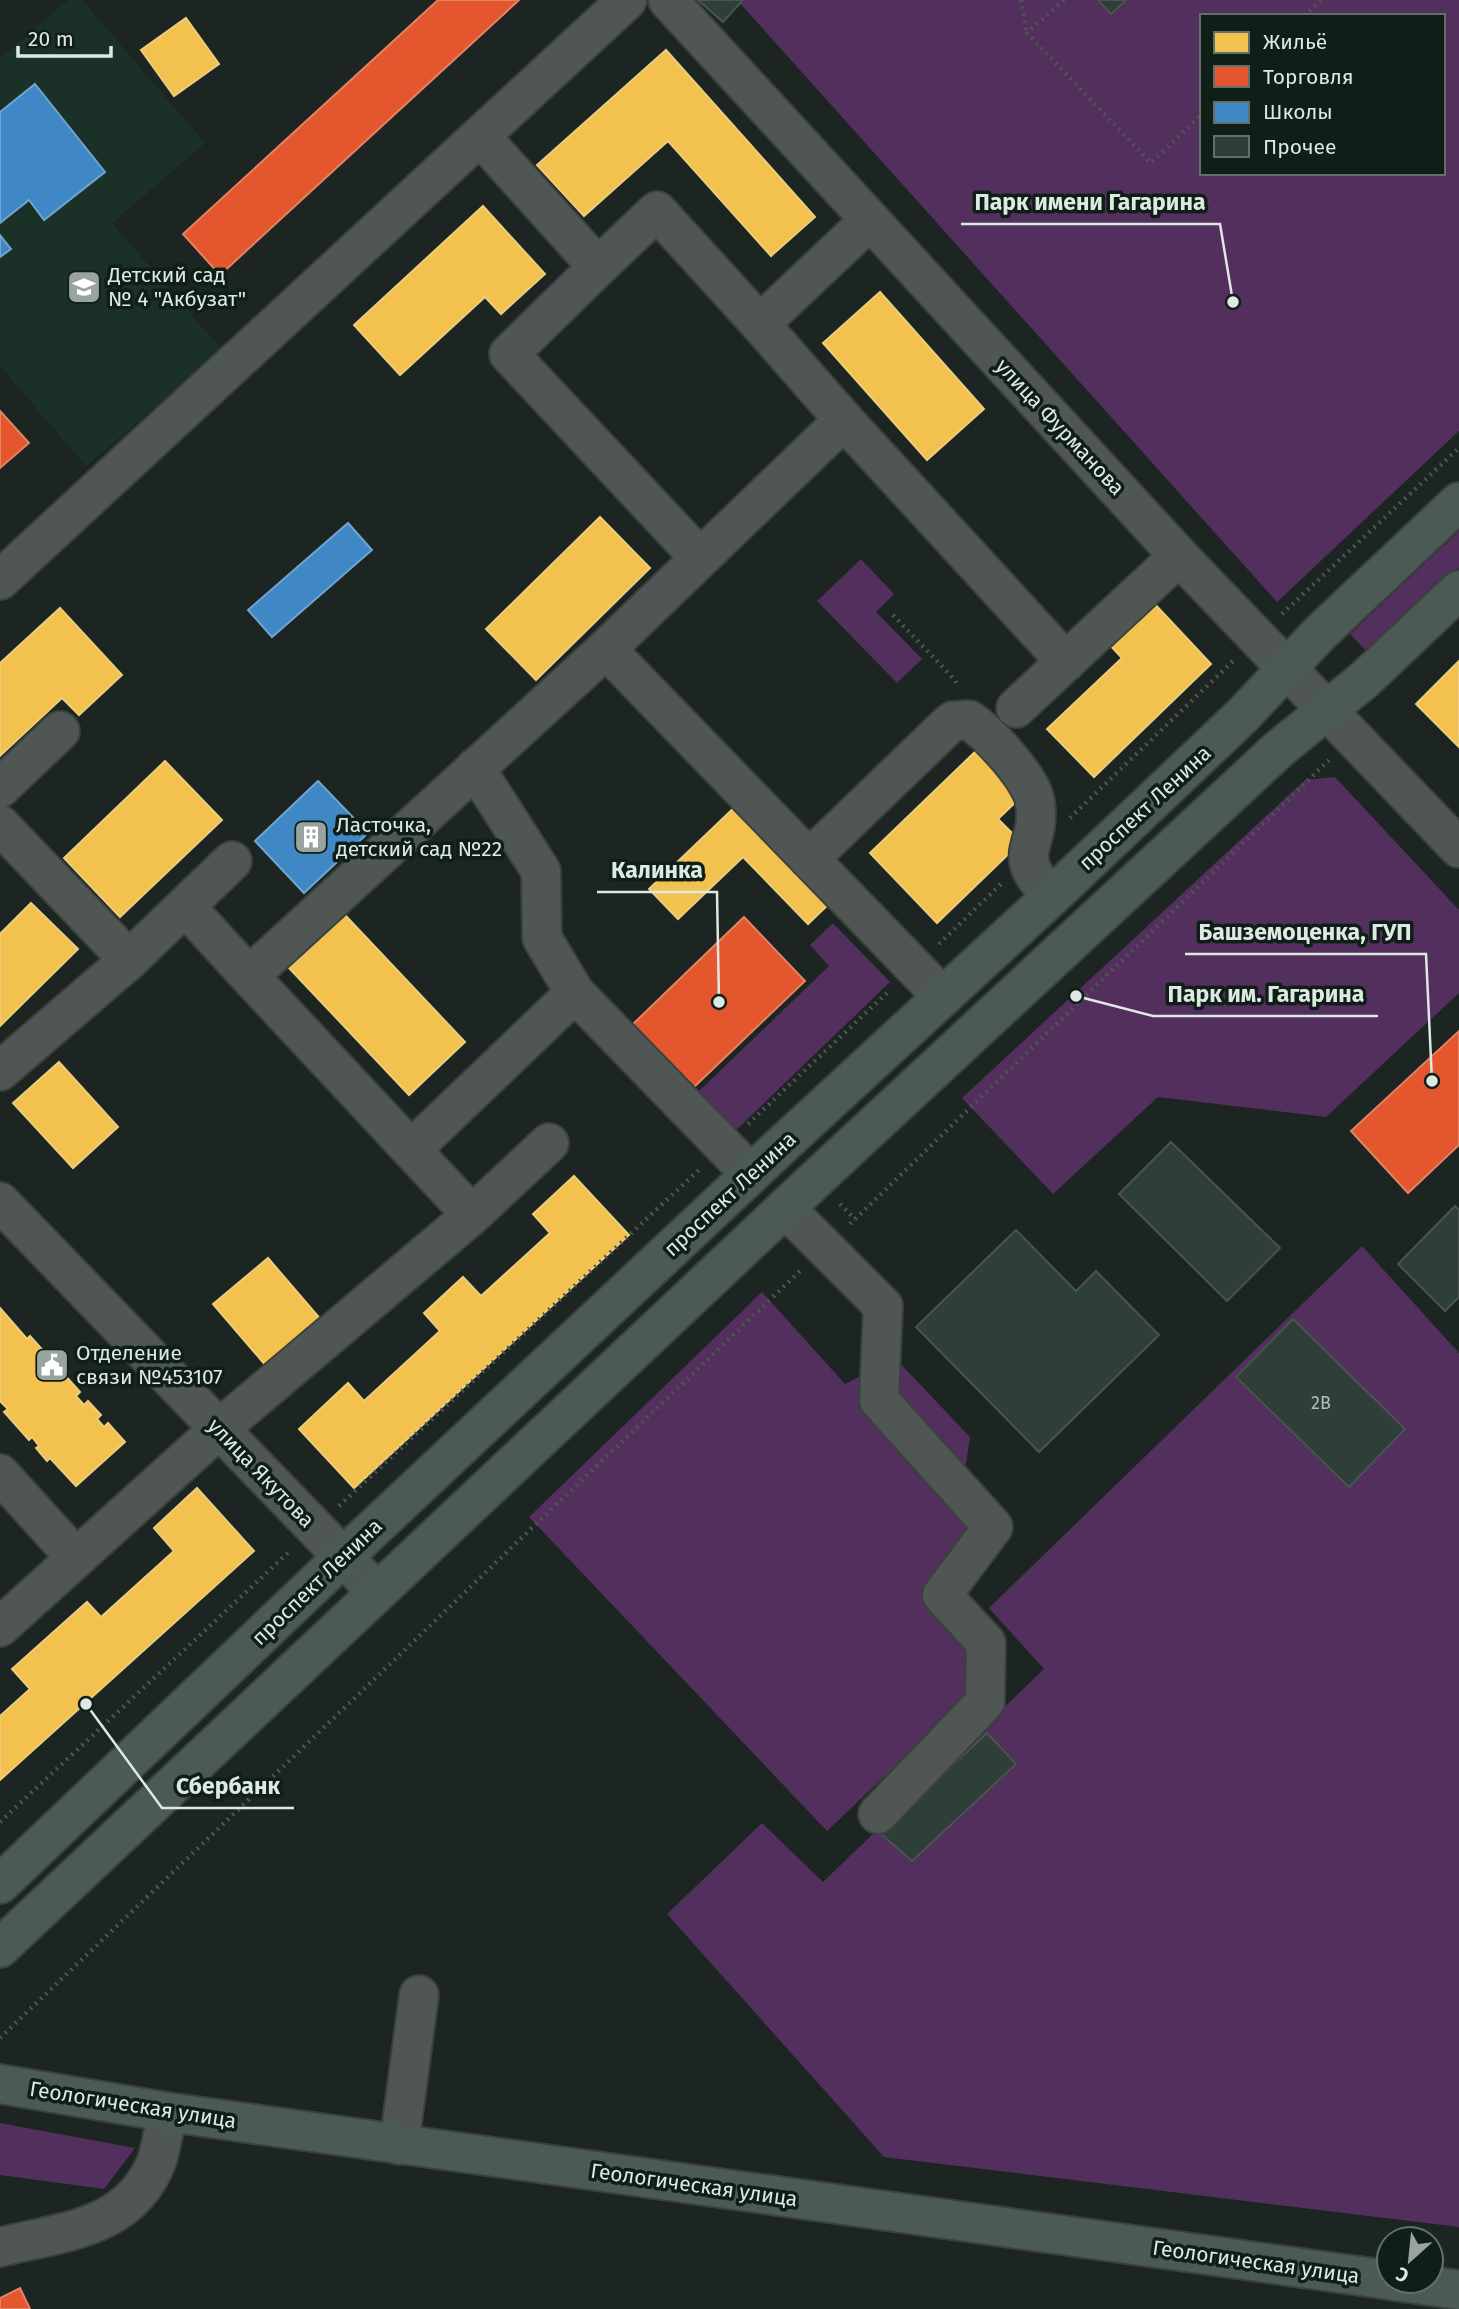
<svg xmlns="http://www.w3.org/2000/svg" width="1459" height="2309" font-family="'Fira Sans',sans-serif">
  <rect width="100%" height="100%" fill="#1c2521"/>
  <!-- built -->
  <path fill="#1b3128" d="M68,0h14l123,143 -93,80 110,127 -136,116 -86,-100v-307z"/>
  <!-- green -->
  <path fill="#532f5e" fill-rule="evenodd" d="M737,0h722v431l-182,171zM1202,16h241v157h-241z
    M1459,531v37l-91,85 -18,-19z
    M861,559l33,35 -18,18 46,47 -25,24 -80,-82z
    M1335,777l124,133v83l-133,124 -168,-20 -105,97 -91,-96 343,-318z
    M833,923l57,59 -156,150 -38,-38 133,-128 -19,-21z
    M1362,1246l97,107v874l-575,-70 -217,-243 95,-91 61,59 221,-213 -55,-61z
    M762,1292l83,92 50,-26 75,79 -10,67 39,43 -47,56 45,67 -170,161 -298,-314z
    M0,2123l135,25 -31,41 -104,-14z"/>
  <!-- homes -->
  <path fill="#f2c14e" stroke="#eccd7b" stroke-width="2" d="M186,18l33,46 -45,32 -33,-46z
    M666,50l149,167 -44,39 -103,-115 -84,75 -47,-51z
    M483,206l62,68 -44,40 -16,-17 -85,78 -46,-50z
    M880,292l104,117 -57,51 -104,-117z
    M600,517l50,51 -114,112 -50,-51z
    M1151,600l60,64 -117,113 -47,-48 75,-71 -15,-16z
    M60,608l62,67 -43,40 -17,-17 -62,58v-93z
    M1459,661v86l-43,-43z
    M978,749l44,47 -24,23 23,23 -84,81 -67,-70z
    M165,761l57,59 -102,97 -56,-59z
    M738,804l94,97 -24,23 -65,-67 -65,62 -29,-30z
    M31,903l47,46 -78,77v-92z
    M345,915l120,127 -56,53 -120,-127z
    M59,1062l59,65 -45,41 -60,-65z
    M574,1176l55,59 -275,253 -55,-59 49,-46 16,18 76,-70 -16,-18 39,-36 18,19 69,-63 -17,-19z
    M268,1258l54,63 -55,46 -54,-63z
    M0,1308l27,31 3,-3 50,56 -4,4 8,9 4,-4 13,14 -4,4 7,8 4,-4 17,19 -49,44 -26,-28 -3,3 -11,-13 3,-2 -7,-9 -3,3 -25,-28 4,-3 -8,-8z
    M197,1488l57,63 -254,229v-64l30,-27 -18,-20 75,-67 14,15 73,-66 -20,-23z"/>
  <!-- shops -->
  <path fill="#e4572e" stroke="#e28364" stroke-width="2" d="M438,0h81l-299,275 -37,-41z
    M0,411l29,32 -29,25z
    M744,917l61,64 -111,106 -61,-63z
    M1459,1031v114l-51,48 -57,-62z
    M20,2288l10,21h-30v-11z"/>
  <!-- schools -->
  <path fill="#3f88c5" stroke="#6fa5ce" stroke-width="2" d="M35,84l70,88 -61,48 -15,-20 -29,23v-111z
    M0,235l11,14 -11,8z
    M348,523l24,27 -100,87 -24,-27z
    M318,781l50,52 -64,60 -49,-52z"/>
  <!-- building -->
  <path fill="#2e3e38" stroke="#4b534f" stroke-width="2" d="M698,0h45l-20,22z
    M1098,0h28l-15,14z
    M1171,1142l109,106 -53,53 -108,-107z
    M1455,1206l4,4v87l-14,14 -47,-47z
    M1016,1230l60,61 20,-20 63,64 -120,117 -123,-125z
    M1293,1319l112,110 -56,58 -113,-110z
    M987,1733l29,31 -104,97 -32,-28z"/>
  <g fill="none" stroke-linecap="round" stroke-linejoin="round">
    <!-- minor casing -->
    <g stroke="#3a413d" stroke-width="42">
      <path id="minor" d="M668,0l511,556 280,292
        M480,136l118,131 -89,87 191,204
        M598,267l59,-56 103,113
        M844,420l222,242
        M0,580l627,-580
        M606,649l337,348
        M1016,708l163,-152
        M475,768l66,103 1,67 33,55 176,181
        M0,788l60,-57
        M0,825l129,135
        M809,859l138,-133 6,-5 16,-1c20,13 63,59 66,82 7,47 -28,50 17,94
        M185,906l64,70
        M0,1071l129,-111 103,-99
        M411,1150l164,-157
        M0,1202l377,390
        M785,1208l98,98 -4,94 114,127 -51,68 44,48 -1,59 -107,112
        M472,1215l-223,-239 357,-327 238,-229 -84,-96 110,-104
        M0,1474l76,84
        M0,1627l219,-198 253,-214 77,-72
        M399,2145l20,-150
        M0,2247c62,-15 131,-18 157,-87 5,-15 7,-32 10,-48"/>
    </g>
    <!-- major casing -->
    <g stroke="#3a413d" stroke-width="42">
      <path id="major" d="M0,1884l343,-327 439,-412 270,-249 191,-181 76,-81 140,-132
        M0,1948l816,-769 463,-430 85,-69 95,-90
        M0,2084l167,28 1222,168
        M1394,2281l65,9"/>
    </g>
    <!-- path -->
    <path stroke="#4f5552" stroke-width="4.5" stroke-dasharray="2 5" stroke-linecap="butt" d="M1021,0l6,33
      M1064,0l-37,33 124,130 51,-49
      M1304,16l17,-16
      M1282,614l177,-166
      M893,615l62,65 3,7
      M1070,818l163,-157
      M939,944l62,-60
      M748,1124l141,-133
      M840,1204l15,15
      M850,1224l479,-464
      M339,1506l362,-338
      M0,1822l291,-272
      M0,2038l800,-767"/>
    <!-- minor -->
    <use href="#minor" stroke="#4f5653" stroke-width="38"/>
    <!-- major -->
    <use href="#major" stroke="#4b5a54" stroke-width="38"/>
  </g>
  <!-- icons -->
  <defs>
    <g id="school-square" transform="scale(1.75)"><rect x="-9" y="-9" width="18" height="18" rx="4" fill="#9aa49f" stroke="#0f1f18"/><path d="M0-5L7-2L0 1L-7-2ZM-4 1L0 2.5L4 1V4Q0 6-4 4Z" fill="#fff"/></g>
    <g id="building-square" transform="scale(1.75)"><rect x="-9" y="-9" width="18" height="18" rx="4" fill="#9aa49f" stroke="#0f1f18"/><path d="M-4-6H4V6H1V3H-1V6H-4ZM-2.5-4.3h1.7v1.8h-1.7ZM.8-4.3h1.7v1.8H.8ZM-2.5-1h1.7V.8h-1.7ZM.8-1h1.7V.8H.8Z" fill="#fff"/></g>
    <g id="civic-square" transform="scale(1.75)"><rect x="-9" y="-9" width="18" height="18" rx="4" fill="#9aa49f" stroke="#0f1f18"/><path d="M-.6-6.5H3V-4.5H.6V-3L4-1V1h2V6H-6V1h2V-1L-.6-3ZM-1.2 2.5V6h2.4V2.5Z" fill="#fff"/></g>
  </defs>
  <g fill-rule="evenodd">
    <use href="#school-square" x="84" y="287"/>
    <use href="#building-square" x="311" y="837"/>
    <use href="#civic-square" x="52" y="1365"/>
  </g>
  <g text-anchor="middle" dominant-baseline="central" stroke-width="7" stroke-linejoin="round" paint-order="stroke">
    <!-- number labels -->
    <g font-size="18" fill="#b2beb8">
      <text x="1321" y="1403">2В</text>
    </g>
    <!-- poi labels -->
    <g font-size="21" fill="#dee9e3" stroke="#0f1f18" text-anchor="start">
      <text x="108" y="275">Детский сад<tspan x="108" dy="24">№ 4 "Акбузат"</tspan></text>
      <text x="336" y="825">Ласточка,<tspan x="336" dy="24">детский сад №22</tspan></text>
      <text x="76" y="1353">Отделение<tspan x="76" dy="24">связи №453107</tspan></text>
    </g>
    <!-- street labels -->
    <g font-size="21" fill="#dee9e3" stroke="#0f1f18">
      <text transform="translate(1060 427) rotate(47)">улица Фурманова</text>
      <text transform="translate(1145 808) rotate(-43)">проспект Ленина</text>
      <text transform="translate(730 1194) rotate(-43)">проспект Ленина</text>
      <text transform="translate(261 1473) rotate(46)">улица Якутова</text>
      <text transform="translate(317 1582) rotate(-44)">проспект Ленина</text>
      <text transform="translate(133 2105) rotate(9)">Геологическая улица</text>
      <text transform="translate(694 2185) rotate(8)">Геологическая улица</text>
      <text transform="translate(1256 2262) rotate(8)">Геологическая улица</text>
    </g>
  </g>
  <!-- callouts -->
  <path fill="none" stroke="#dee9e3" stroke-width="2.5" d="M1233 302L1220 224H961M719 1002L717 892H597M1432 1081L1426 954H1185M1076 996L1153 1016H1378M86 1704L162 1808H294"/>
  <g fill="#dee9e3" stroke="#0f1f18" stroke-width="2.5">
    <circle cx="1233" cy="302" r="7"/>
    <circle cx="719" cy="1002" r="7"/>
    <circle cx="1432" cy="1081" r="7"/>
    <circle cx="1076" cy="996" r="7"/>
    <circle cx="86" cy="1704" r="7"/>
  </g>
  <g font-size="23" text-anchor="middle" font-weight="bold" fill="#dee9e3" stroke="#0f1f18" stroke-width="7" stroke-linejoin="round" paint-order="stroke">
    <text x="1090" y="210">Парк имени Гагарина</text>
    <text x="657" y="878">Калинка</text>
    <text x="1305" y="940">Башземоценка, ГУП</text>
    <text x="1266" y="1002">Парк им. Гагарина</text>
    <text x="228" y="1794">Сбербанк</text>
  </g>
  <!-- legend -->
  <rect x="1200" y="14" width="245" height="161" fill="#0f1f18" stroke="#627069" stroke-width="2"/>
  <rect x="1214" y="32" width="35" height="21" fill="#f2c14e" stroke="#627069" stroke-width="2"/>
  <text x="1263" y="49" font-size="21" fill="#dee9e3">Жильё</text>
  <rect x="1214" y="66" width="35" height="21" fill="#e4572e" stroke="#627069" stroke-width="2"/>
  <text x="1263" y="84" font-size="21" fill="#dee9e3">Торговля</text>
  <rect x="1214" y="102" width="35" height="21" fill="#3f88c5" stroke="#627069" stroke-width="2"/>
  <text x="1263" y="119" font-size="21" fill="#dee9e3">Школы</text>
  <rect x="1214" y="136" width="35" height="21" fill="#2e3e38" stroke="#627069" stroke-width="2"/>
  <text x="1263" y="154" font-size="21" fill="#dee9e3">Прочее</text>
  <!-- north arrow -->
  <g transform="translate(1410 2260) rotate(207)"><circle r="33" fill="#0f1f18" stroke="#627069" stroke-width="2"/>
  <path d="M0-5L12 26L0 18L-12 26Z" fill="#9aa49f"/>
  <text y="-10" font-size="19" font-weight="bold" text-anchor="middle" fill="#dee9e3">С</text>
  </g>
  <!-- scale -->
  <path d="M18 46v10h93v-10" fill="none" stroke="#dee9e3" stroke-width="3.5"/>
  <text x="28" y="46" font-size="21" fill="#dee9e3" stroke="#0f1f18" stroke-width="5" paint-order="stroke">20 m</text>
</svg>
